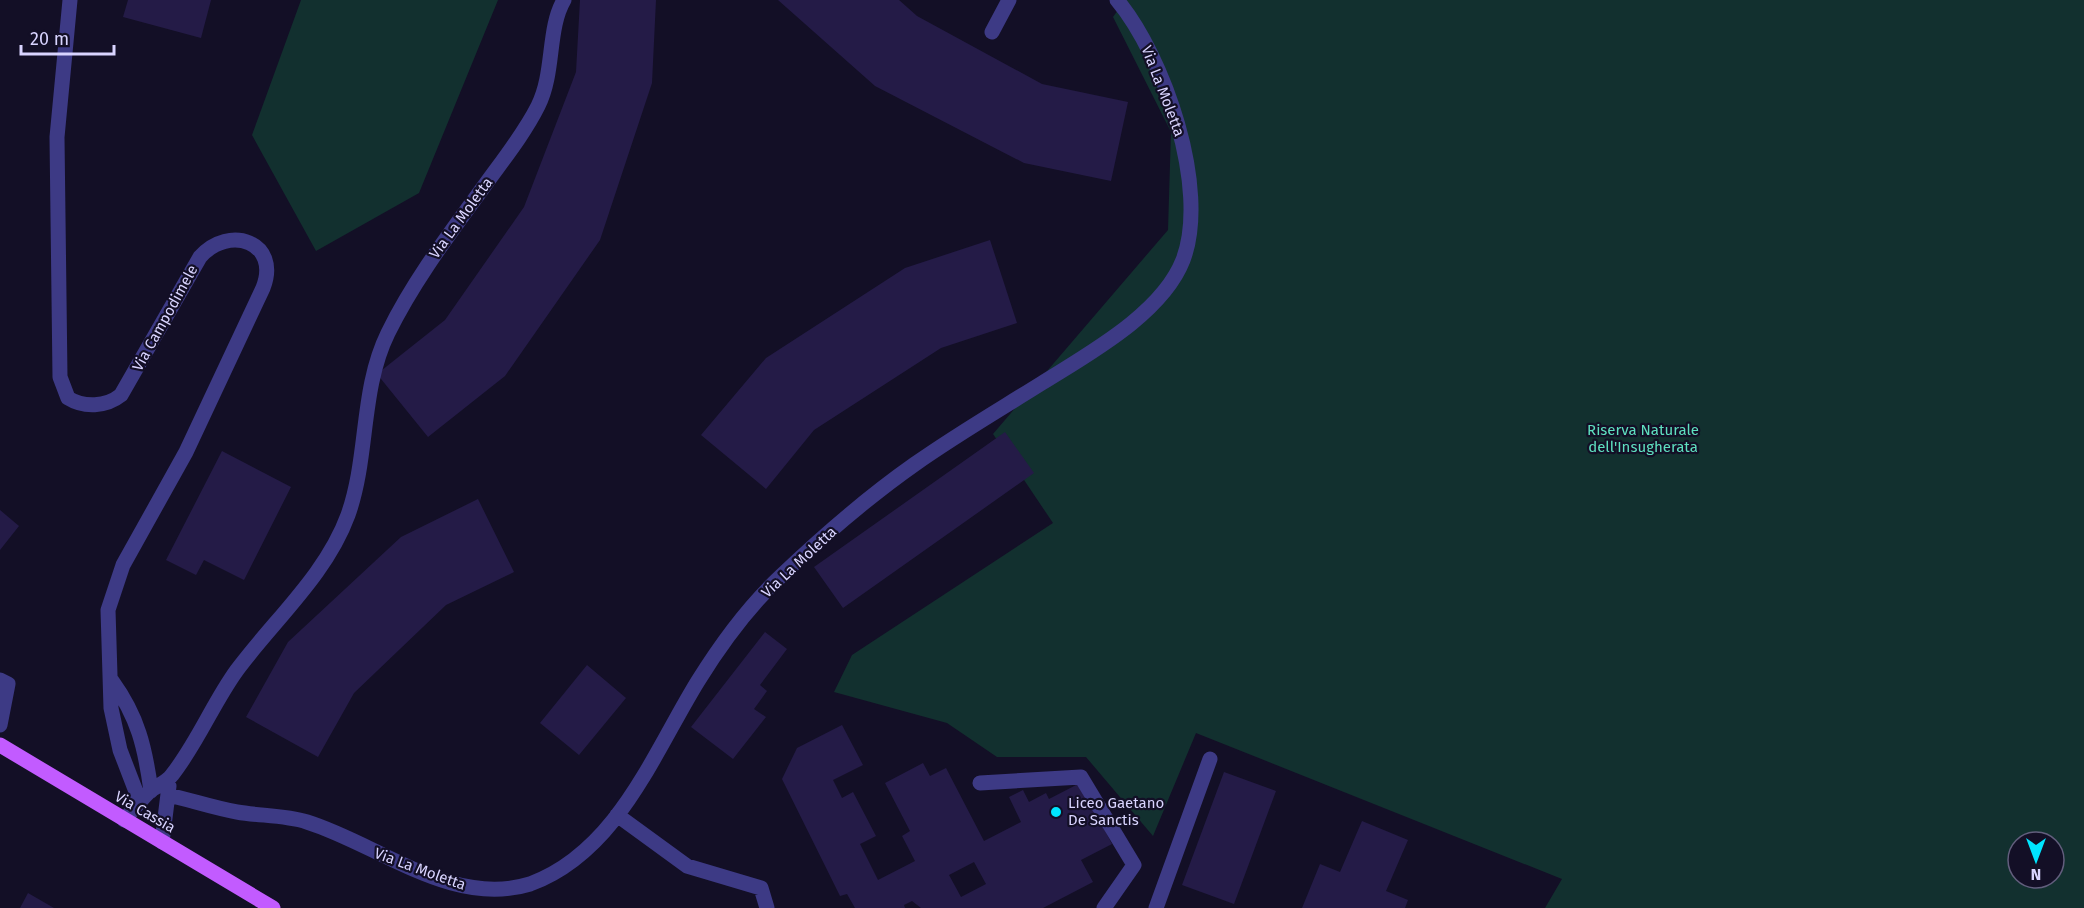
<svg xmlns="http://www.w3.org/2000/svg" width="2084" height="908" font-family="'Fira Sans',sans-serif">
  <rect width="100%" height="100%" fill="#130f26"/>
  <!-- green -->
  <path fill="#12302f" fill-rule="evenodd" d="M301,0h197l-79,193 -103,58 -64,-116z
    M1125,0h959v908h-539l17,-29 -366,-146 -43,103 -67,-79h-89l-50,-34 -113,-31 18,-37 201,-132 -60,-89 175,-204 3,-98 -58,-115zM2018,842h36v36h-36z"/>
  <!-- building -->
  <path fill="#241b47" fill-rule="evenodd" d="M128,0h83l-10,38 -78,-21z
    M580,0h76l-4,83 -52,157 -95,136 -77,61 -51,-63 68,-54 79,-113 52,-135z
    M778,0h121l18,16 125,68 86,18 -17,79 -87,-18 -149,-77z
    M990,240l27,83 -76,25 -127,82 -48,59 -65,-54 65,-77 139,-90z
    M1005,432l29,41 -191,135 -29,-41z
    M222,451l69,36 -47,93 -40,-20 -8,15 -30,-15z
    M478,499l36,73 -68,33 -92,88 -36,64 -72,-40 42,-75 113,-105z
    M0,510l19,16 -19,24z
    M765,632l22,17 -27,36 7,6 -13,18 12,8 -33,42 -42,-32z
    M587,665l39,33 -47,57 -39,-32z
    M842,725l21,40 -30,15 9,18 11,-6 23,44 -16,8 18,36 37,-19 -13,-25 8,-5 -25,-48 38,-20 7,13 16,-8 38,73 37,-19 -12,-25 14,-7 6,12 17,-9 3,6 31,-16 32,61 -31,16 12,22 -50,26h-122l-9,-7 -8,4 1,3h-50l-8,-14 -7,2 -58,-117 15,-31zM974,862l12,22 -25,13 -12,-22z
    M1224,772l52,19 -42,113 -52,-19z
    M1362,821l46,19 -22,51 22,9 -3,8h-103l18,-44 20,8z
    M28,893l26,15h-34z"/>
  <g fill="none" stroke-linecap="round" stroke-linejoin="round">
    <!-- minor -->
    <path stroke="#3d3a85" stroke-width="15" d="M70,0l-13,137 3,240 8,21c16,10 38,9 53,-3l79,-138c29,-33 81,-15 63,31l-77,164 -63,113 -15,45 3,98 9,42 20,52
      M992,32l17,-32
      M0,680l8,4 -8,41
      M112,681c26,36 33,66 39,110
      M980,783l101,-6 53,88 -30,43
      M168,795c23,5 46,13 69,17 23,4 48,3 70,10 71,22 145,86 223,62 87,-32 123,-130 168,-203 23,-37 52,-76 83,-105 42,-40 87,-79 134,-112 41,-29 84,-54 127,-81 46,-29 120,-69 141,-123 27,-71 -19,-204 -66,-260
      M617,815l70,51 74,22 6,20
      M124,820c8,-9 16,-19 25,-28 7,-6 17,-9 23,-17 26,-33 41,-72 65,-105 38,-51 89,-95 111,-155 21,-59 12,-125 40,-182 26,-53 62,-100 97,-148 18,-25 39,-51 53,-79 17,-34 9,-77 26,-106
      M162,842l7,-56
      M1156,908l54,-149"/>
    <!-- major -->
    <path stroke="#c25bff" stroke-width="15" d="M0,745l273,163"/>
  </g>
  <!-- markers -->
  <circle fill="#00e5ff" stroke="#130f26" stroke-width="2" cx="1056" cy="812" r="6"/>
  <g text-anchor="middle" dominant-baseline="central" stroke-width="4.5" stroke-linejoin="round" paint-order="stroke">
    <!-- street labels -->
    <g font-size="15" fill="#d9d4ff" stroke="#130f26">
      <text transform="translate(1163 91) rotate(69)">Via La Moletta</text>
      <text transform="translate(461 218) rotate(-54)">Via La Moletta</text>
      <text transform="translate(165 318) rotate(-61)">Via Campodimele</text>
      <text transform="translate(799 562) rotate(-43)">Via La Moletta</text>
      <text transform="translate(145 812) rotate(30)">Via Cassia</text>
      <text transform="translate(420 869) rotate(20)">Via La Moletta</text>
    </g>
    <!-- park labels -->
    <g font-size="15" fill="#5fe0c0" stroke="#130f26">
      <text x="1643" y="430">Riserva Naturale<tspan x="1643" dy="17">dell'Insugherata</tspan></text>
    </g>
    <!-- poi labels -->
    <g font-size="15" fill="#d9d4ff" stroke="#130f26" text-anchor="start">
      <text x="1068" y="803">Liceo Gaetano<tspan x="1068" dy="17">De Sanctis</tspan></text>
    </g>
  </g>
  <!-- north arrow -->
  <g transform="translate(2036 860) rotate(180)"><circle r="28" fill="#130f26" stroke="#625e7d" stroke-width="1.5"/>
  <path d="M0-4.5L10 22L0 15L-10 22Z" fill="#00e5ff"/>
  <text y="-9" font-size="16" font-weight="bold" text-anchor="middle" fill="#d9d4ff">N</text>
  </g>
  <!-- scale -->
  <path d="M21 45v9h93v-9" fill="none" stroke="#d9d4ff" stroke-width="3"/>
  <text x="30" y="45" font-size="18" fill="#d9d4ff" stroke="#130f26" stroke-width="4.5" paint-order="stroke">20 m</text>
</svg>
